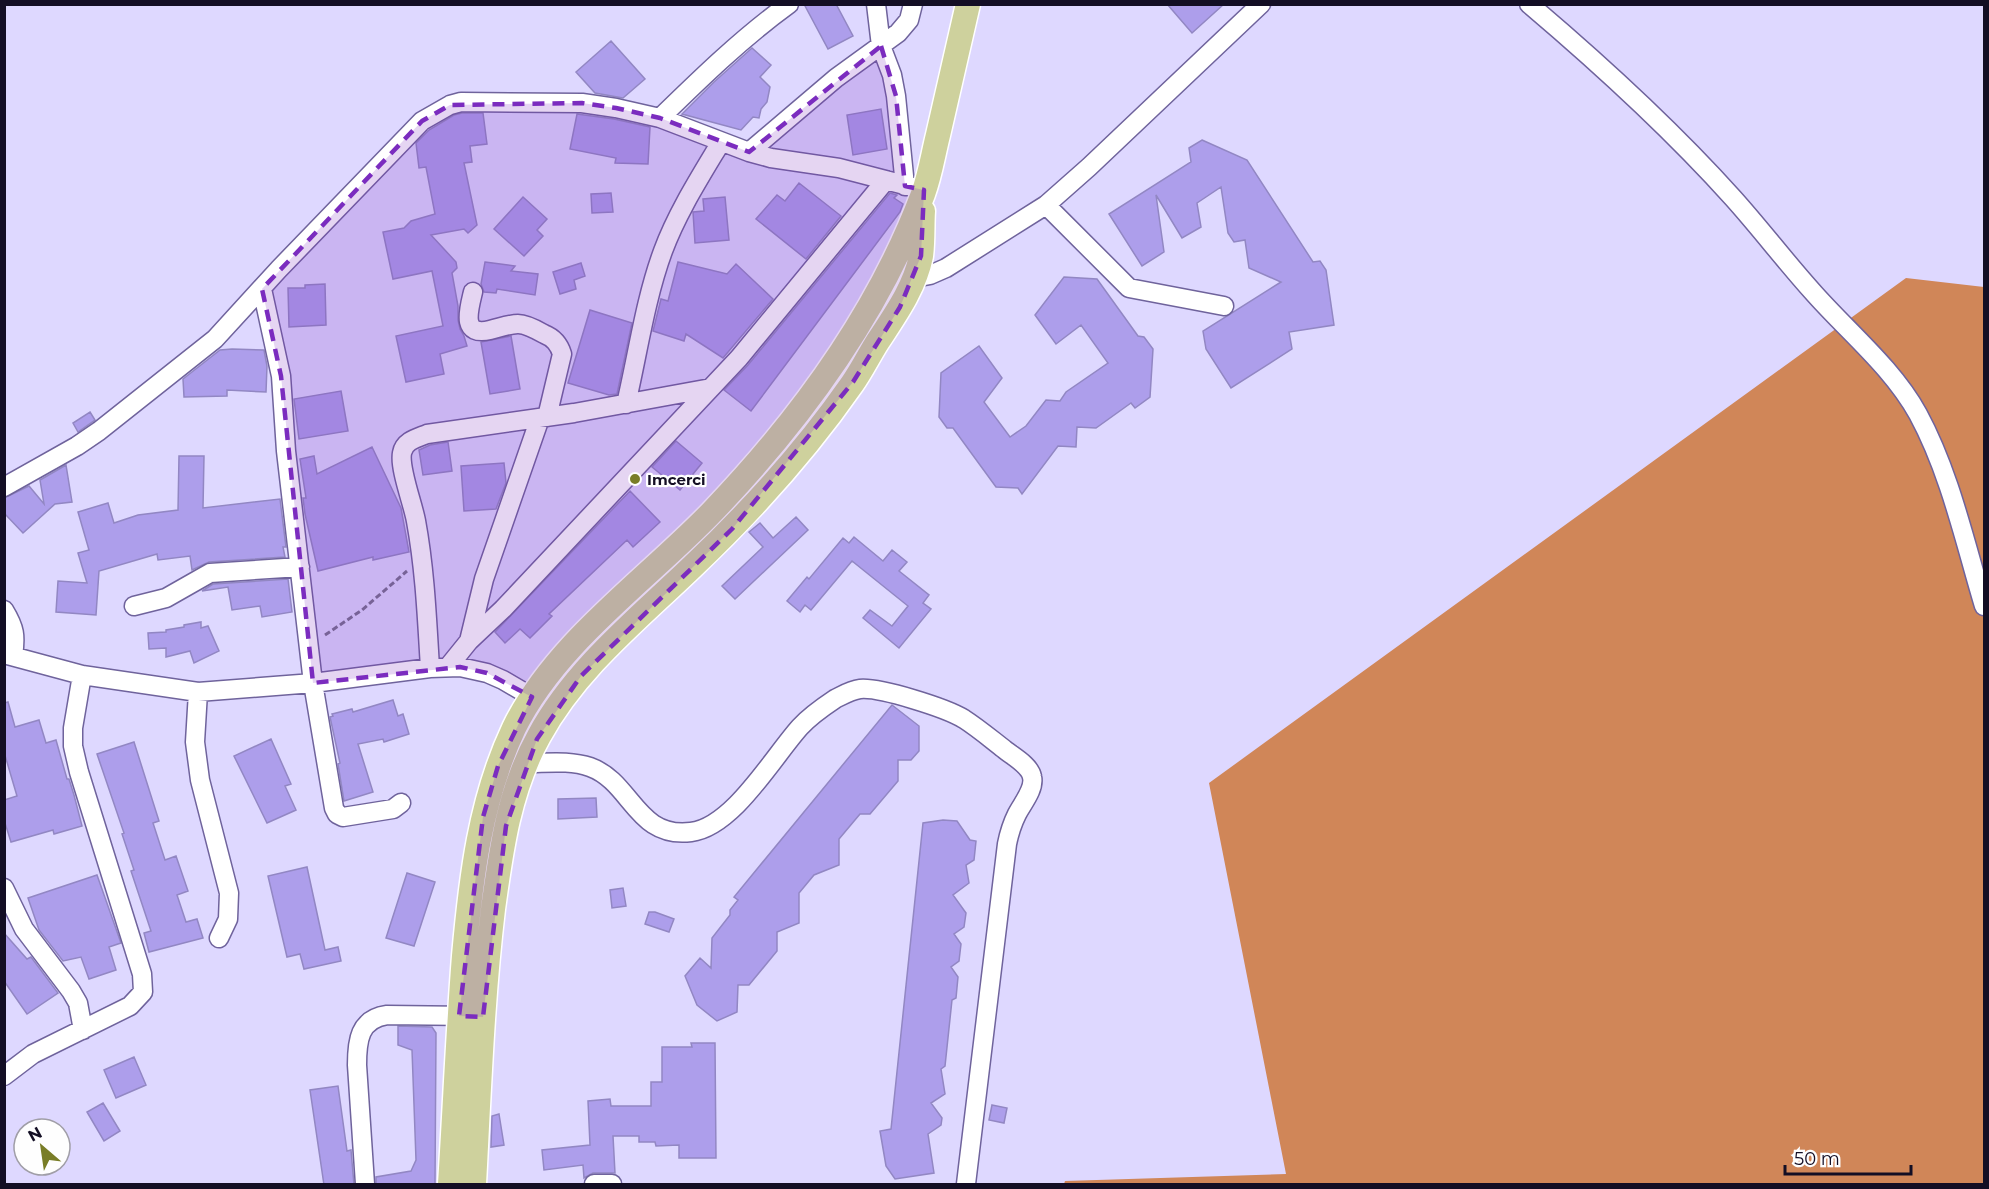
<svg xmlns="http://www.w3.org/2000/svg" width="1989" height="1189" font-family="Montserrat,sans-serif">
  <rect width="100%" height="100%" fill="#ded8ff"/>
  <!-- forest -->
  <path fill="#d08658" d="M1906,278l78,9v897h-920l1,-3 221,-7 -77,-391z"/>
  <!-- building -->
  <path fill="#ad9eeb" stroke="#9287c3" stroke-width="1.5" d="M804,4h32l17,32 -25,13z
    M1167,4h57l-32,29z
    M611,41l34,38 -22,19 -28,-5 -19,-21z
    M752,48l19,17 -11,12 10,10 -3,15 -6,7 -2,9 -6,-1 -12,13 -59,-16 32,-32z
    M881,109l6,40 -34,6 -6,-40z
    M462,113h21l4,31 -17,2 2,16 -8,1 13,62 -9,8 -4,-4 -33,6 25,27 1,6 -5,5 6,33v14l2,9 4,7 3,10 -27,8 4,20 -38,8 -10,-46 47,-10 -11,-55 -39,8 -10,-47 21,-4 7,-7 24,-7 -9,-47 -7,1 -3,-25 13,-13 25,-15z
    M577,114l37,5 36,8 -2,37 -33,-1 1,-5 -46,-9z
    M1202,140l45,20 66,102 7,-1 6,9 8,55 -45,7 3,17 -61,39 -25,-39 -3,-18 78,-49 -32,-14 -4,-28 -11,2 -6,-9 -7,-46 -24,16 4,24 -19,11 -26,-43 8,57 -22,14 -33,-52 82,-52 -2,-14z
    M799,183l42,33 -35,43 -50,-40 21,-24 8,6z
    M611,193l2,19 -21,1 -1,-19z
    M890,193l7,2 -3,3 9,6 -3,8 -149,199 -27,-21 24,-25z
    M523,197l24,22 -10,11 6,6 -19,20 -30,-27z
    M725,197l4,43 -34,3 -2,-31 11,-1 -1,-12z
    M485,262l30,4 -4,5 27,3 -3,21 -38,-6 -1,4 -12,-1 -3,-8z
    M678,262l49,12 9,-10 37,35 -50,59 -37,-24 -2,7 -31,-10 8,-32 7,2z
    M581,263l4,13 -11,4 2,9 -16,5 -7,-22z
    M1064,277l33,2 41,57 6,1 9,12 -3,48 -15,11 -4,-5 -35,25 -19,-1 -1,20 -18,-1 -36,48 -4,-6 -22,-1 -43,-59h-6l-8,-11 2,-44 38,-27 23,32 -18,24 26,35 16,-11 20,-26 14,1 6,-9 42,-29 -27,-38 -25,19 -21,-29z
    M325,284l1,41 -37,2 -1,-39h17v-3z
    M590,310l42,13 -15,71 -8,1 -41,-12z
    M511,336l9,53 -30,5 -9,-52z
    M232,349l32,1 3,16 -1,26 -39,-2v6l-43,1 -1,-18 37,-29z
    M341,391l7,40 -49,8 -5,-40z
    M90,412l5,8 -17,12 -5,-9z
    M676,441l26,22 -22,27 -28,-23z
    M448,442l4,29 -29,4 -4,-25 11,-5z
    M372,447l29,61 8,44 -36,8v-3l-55,14 -13,-57 -2,-16h3l-6,-39 14,-3 3,18z
    M179,456h25l-1,52 77,-9 6,48h-3l2,10 -76,5 -17,8 -2,-14 -32,4 -1,-6 -58,17 -3,44 -40,-3 2,-31 29,2 -9,-30 11,-3 -11,-38 30,-9 6,20 24,-8 40,-5z
    M504,463l2,20 -10,26 -32,2 -3,-45z
    M66,465l6,37 -17,2 -32,29 -19,-20v-15l25,-12 15,18 -4,-24z
    M630,491l30,31 -27,25 -6,-7 -78,74 3,2 -22,22 -10,-9 -15,14 -10,-11z
    M796,517l12,13 -73,69 -13,-13 41,-39 -14,-15 11,-9 13,15z
    M854,537l29,24 9,-11 15,12 -8,9 30,24 -6,8 8,6 -32,39 -36,-30 7,-8 22,16 16,-20 -56,-45 -41,49 -6,-5 -5,7 -13,-11 20,-24 2,2 34,-41 6,5z
    M288,579l4,33 -30,5 -2,-11 -28,4 -4,-23 -26,4 11,-7z
    M201,622v6l7,-2 11,25 -25,12 -4,-12 -24,6v-9l-17,1 -1,-16 18,-1v-2l18,-3v-2z
    M393,700l5,16 5,-2 6,20 -25,8 -1,-3 -25,5 15,48 -29,9 -6,-37 2,-1 -10,-46 3,-1 -1,-2 20,-5 1,3z
    M8,702l7,25 24,-7 7,23 10,-3 11,39h2l5,16 8,31 -28,8 -1,-4 -42,12 -7,-22v-20l13,-4 -13,-44v-49z
    M892,705l27,21v25l-8,9h-13v21l-28,33h-10l-21,25v26l-25,10 -15,18v30l-22,9v19l-28,34h-11l-1,27 -20,9 -20,-16 -12,-29 15,-18 11,10 1,-30 18,-23v-5l8,-10 -4,-3z
    M271,739l20,45 -6,2 11,24 -29,13 -33,-67z
    M134,742l25,79 -6,2 12,37 11,-4 12,35 -11,4 9,27 11,-3 6,19 -54,14 -5,-19 7,-2 -20,-60 3,-1 -12,-36 2,-1 -27,-79z
    M596,798l1,19 -39,2v-20z
    M943,820l14,1 13,19 6,1 -2,19 -8,5 3,18 -16,12 13,18 -2,14 -10,7 7,10 -2,17 -8,6 7,10 -2,21 -4,2 -7,66 -4,3 4,25 -14,9 11,15 -1,7 -13,9 6,39 -39,6 -9,-13 -6,-35 11,-2 32,-306z
    M307,867l18,83 13,-3 3,14 -37,8 -4,-15 -13,3 -19,-81z
    M407,873l28,9 -21,64 -28,-8z
    M97,875l24,68 -12,4 7,23 -27,9 -8,-22 -18,4 -24,-31 -11,-32z
    M623,888l3,18 -14,2 -2,-18z
    M649,912h6l19,7 -5,13 -24,-8z
    M4,933l23,26 4,-2 27,36 -31,21 -23,-33z
    M398,1026l34,1 4,6 -1,152h-59v-8l35,-6 5,-11 -4,-110 -14,-5z
    M691,1043h24l1,115h-37v-13l-23,1 -1,-4h-16v-6h-26l2,37h-22l-9,5 -1,-13 -39,5 -2,-20 48,-5 -2,-44 22,-2 1,7h40v-24h11v-35h30z
    M134,1057l12,28 -30,13 -12,-28z
    M338,1086l9,65 4,-1 3,35h-30l-14,-95z
    M103,1103l17,28 -16,10 -17,-29z
    M992,1105l15,3 -3,15 -15,-3z
    M499,1114l5,31 -13,2 1,-31z"/>
  <g fill="none" stroke-linecap="round" stroke-linejoin="round">
    <!-- minor casing -->
    <g stroke="#6f639c" stroke-width="21">
      <path id="minor" d="M876,4l5,42 11,29 4,21 9,90
        M1529,4c72,61 141,124 204,194 27,30 52,63 79,93 35,40 80,76 106,123 32,59 47,129 66,192
        M660,118c41,-40 82,-80 129,-114
        M749,152l87,-74 62,-45 11,-13 4,-16
        M1046,205l43,-38 172,-163
        M914,278l16,-3 16,-7 100,-63 83,83 95,18
        M262,289l19,87 5,75 27,232 21,125 3,6 6,3 50,-8 8,-6
        M473,292c-4,17 -13,45 17,38 9,-2 19,-6 28,-6 8,0 19,6 26,10 10,4 15,10 18,20l-15,63
        M626,404c12,-51 19,-104 37,-153 14,-38 37,-74 58,-109
        M4,487l73,-41 22,-15 116,-92 64,-70 143,-148 28,-16 11,-3 121,1 34,5 44,10 89,34 22,6 68,10 85,22
        M134,606l32,-8 44,-25 90,-6
        M4,610c11,18 12,26 9,46
        M469,641l15,-62 56,-161
        M4,654l78,21 116,17 115,-9 117,-15 30,-1 27,6 16,7 29,17 21,15
        M448,667l21,-26 34,-32 236,-251 147,-178
        M430,668c-3,-49 -5,-98 -14,-147 -3,-17 -17,-53 -14,-68 2,-12 15,-15 25,-19l147,-21 137,-25
        M198,692l-3,50 5,38 29,113 -1,26 -9,19
        M527,763c20,0 43,-3 63,4 42,15 46,72 101,65 42,-5 82,-75 109,-105 10,-11 23,-20 35,-28 8,-4 16,-9 25,-10 20,-2 86,19 104,30 14,9 27,20 40,30 8,7 26,16 28,28 3,12 -10,27 -15,37 -5,10 -8,20 -10,30l-41,340
        M4,888l20,41 47,62 7,12 5,27
        M4,1076l29,-22 97,-48 13,-14 -1,-18 -63,-202 -6,-26v-18l9,-53
        M365,1184l-8,-119c0,-24 2,-46 30,-50l85,1
        M594,1184h18"/>
    </g>
    <!-- major casing -->
    <g stroke="#fff" stroke-width="27">
      <path id="major" d="M450,1184c5,-76 8,-152 14,-228 7,-78 16,-156 50,-228 42,-86 134,-149 199,-217 88,-92 165,-197 210,-317 7,-19 10,-39 15,-59 10,-43 20,-87 30,-131
        M474,1184c5,-91 8,-183 19,-275 8,-59 16,-119 46,-173 37,-68 99,-117 154,-170 58,-55 113,-116 159,-182 10,-14 17,-29 26,-43 17,-26 37,-54 43,-85 2,-15 1,-31 2,-45"/>
    </g>
    <!-- path -->
    <path stroke="#76708e" stroke-width="3" stroke-dasharray="6 3" stroke-linecap="butt" d="M325,635l37,-25 45,-39"/>
    <!-- minor -->
    <use href="#minor" stroke="#fff" stroke-width="18"/>
    <!-- major -->
    <use href="#major" stroke="#ced19d" stroke-width="24"/>
  </g>
  <!-- marked area -->
  <path fill="#7b2cbf" fill-opacity="0.2" stroke="#7b2cbf" stroke-width="4.5" stroke-dasharray="12 8" stroke-linejoin="round" d="M881,46l15,50 9,90 19,4 -3,66 -21,51 -47,75 -121,147 -151,147 -44,63 -31,87 -23,191 -24,-1 24,-199 15,-51 34,-69 -45,-24 -27,-6 -147,16 -32,-307 -19,-87 160,-168 28,-16 132,-2 34,5 44,10 89,34z"/>
  <!-- markers -->
  <circle fill="#797d27" stroke="#fefefe" stroke-width="2" cx="635" cy="479" r="6"/>
  <g text-anchor="middle" dominant-baseline="central" stroke-width="4.5" stroke-linejoin="round" paint-order="stroke">
    <!-- poi labels -->
    <g font-size="15" font-weight="bold" fill="#130e24" stroke="#fefefe" text-anchor="start">
      <text x="647" y="479">Imcerci</text>
    </g>
  </g>
  <!-- border -->
  <rect width="1989" height="1189" fill="none" stroke="#130e24" stroke-width="12"/>
  <!-- north arrow -->
  <g transform="translate(42 1147) rotate(331)"><circle r="28" fill="#fefefe" stroke="#a09ea7" stroke-width="1.5"/>
  <path d="M0-4.5L10 22L0 15L-10 22Z" fill="#797d27"/>
  <text y="-9" font-size="16" font-weight="bold" text-anchor="middle" fill="#130e24">N</text>
  </g>
  <!-- scale -->
  <path d="M1785 1165v9h126v-9" fill="none" stroke="#130e24" stroke-width="3"/>
  <text x="1794" y="1165" font-size="18" fill="#130e24" stroke="#fefefe" stroke-width="4.5" paint-order="stroke">50 m</text>
</svg>
